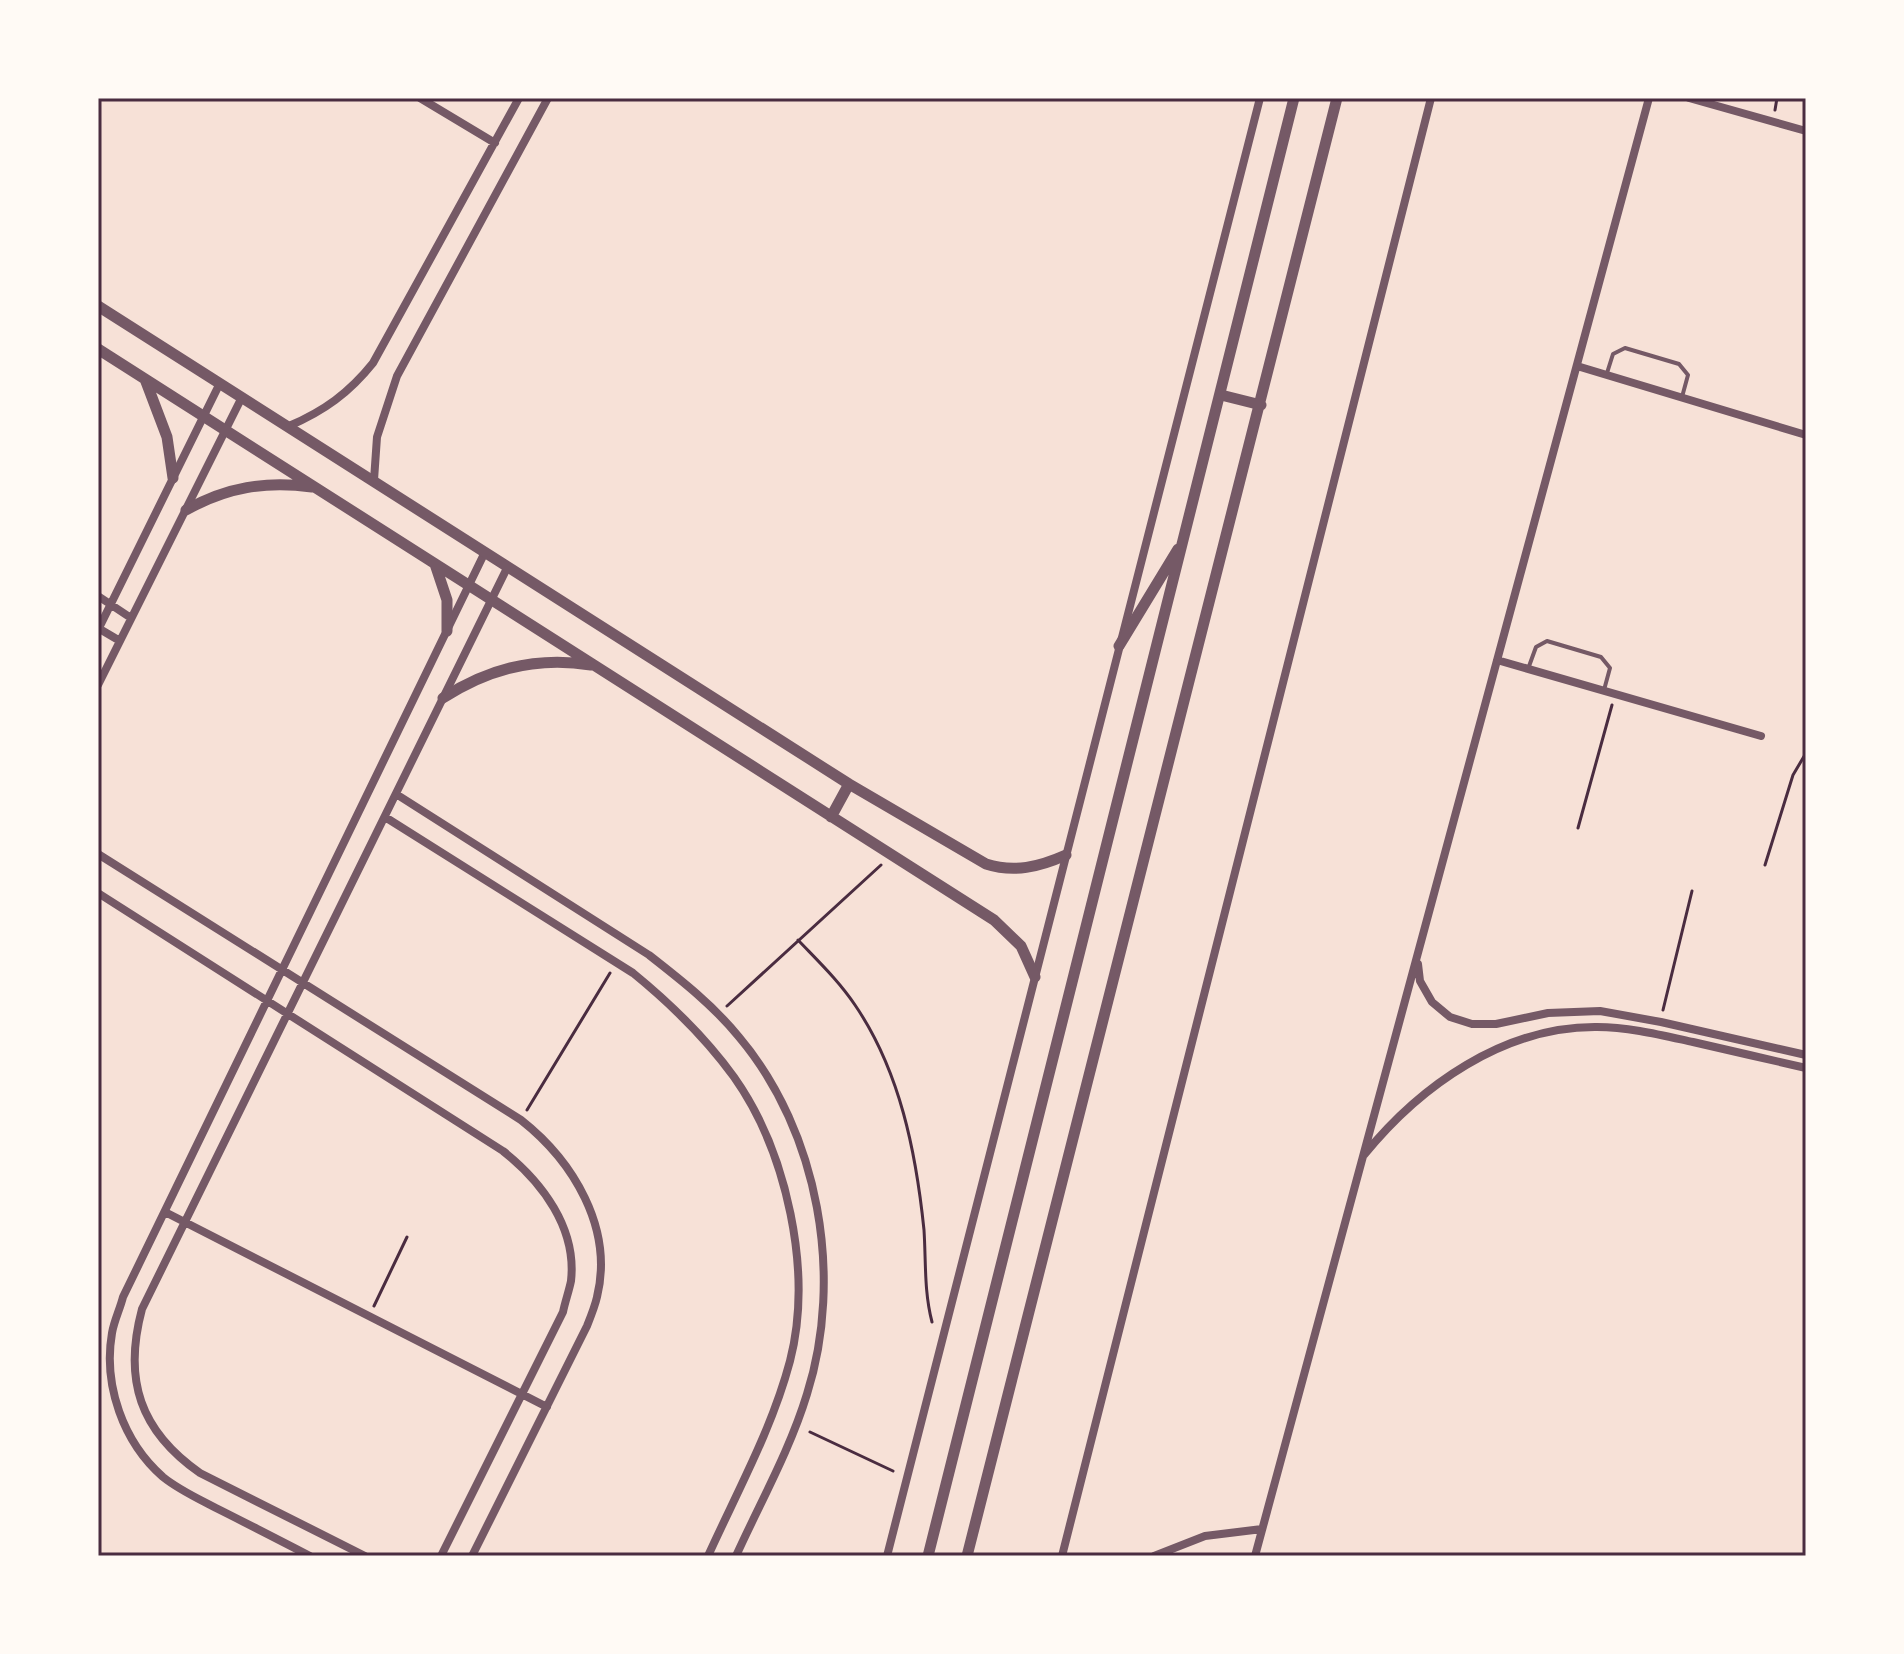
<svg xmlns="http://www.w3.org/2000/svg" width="1904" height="1654" font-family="'DejaVu Sans',sans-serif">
  <rect width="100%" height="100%" fill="#f7e1d7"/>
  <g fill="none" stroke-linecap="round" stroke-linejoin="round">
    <!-- path -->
    <path stroke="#4a2c40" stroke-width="3" d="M1775,110l2,-12
      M1578,828l34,-123
      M1765,865l28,-90 13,-22
      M798,940c20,21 41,41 57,65 45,66 61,147 69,225 2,31 0,62 8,92
      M727,1006l154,-141
      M1663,1010l29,-119
      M527,1110l83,-137
      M374,1306l33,-69
      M810,1432l83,39"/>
    <!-- service -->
    <path stroke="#755966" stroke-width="4" d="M1607,373l6,-19 12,-6 54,16 9,11 -6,22
      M1528,669l8,-22 11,-6 54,16 9,11 -6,22"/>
    <!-- minor -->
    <path stroke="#755966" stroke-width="8" d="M420,98l75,45
      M1689,98l117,33
      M1577,366l229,69
      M289,426c35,-15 60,-33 84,-63l146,-265
      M374,480l3,-43 20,-61 151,-278
      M98,596l33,22
      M98,628l22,13
      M98,630l122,-247
      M1497,660l264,76
      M98,685l144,-288
      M396,794l253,161c32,25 64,50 90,82 80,95 105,240 68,357 -17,56 -47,109 -71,162
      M385,817l248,156c38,31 72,64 101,104 53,75 79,195 56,284 -18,68 -53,131 -82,195
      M98,854l423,266c52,41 93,108 76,177 -2,9 -6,19 -10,29l-115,230
      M98,893l405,258c39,31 74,77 68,130 -2,10 -6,21 -8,31l-122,244
      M1418,964l2,17 12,21 18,15 22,7h24l52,-11 52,-2 61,11 145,33
      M1364,1155c56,-69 140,-129 233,-128 32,0 64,8 96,15 38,9 75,17 113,26
      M165,1212l382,195
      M310,1556c-31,-16 -62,-32 -94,-48 -17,-9 -37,-18 -53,-31 -40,-35 -60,-92 -51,-144 2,-12 8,-24 11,-36l362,-745
      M365,1556l-165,-83c-60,-42 -77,-93 -58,-164l366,-743
      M887,1556l373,-1458
      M1062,1556l369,-1458
      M1154,1556l51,-20 57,-7
      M1255,1556l394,-1458"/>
    <!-- tertiary -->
    <path stroke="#755966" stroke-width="11" d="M98,306l751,478 137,80c28,9 53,3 80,-9
      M98,349l896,571 27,26 14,31
      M145,379l22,58 6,41
      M1221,395l40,10
      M186,510c41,-23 79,-29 126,-23
      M435,564l12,36v31
      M1119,646l59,-97
      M443,698c46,-30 94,-42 148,-33
      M831,817l18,-33
      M928,1556l366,-1458
      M967,1556l370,-1458"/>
  </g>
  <!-- border -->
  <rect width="1904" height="1654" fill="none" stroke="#fffaf5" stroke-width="200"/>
  <rect x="100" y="100" width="1704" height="1454" fill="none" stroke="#4a2c40" stroke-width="3"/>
</svg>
